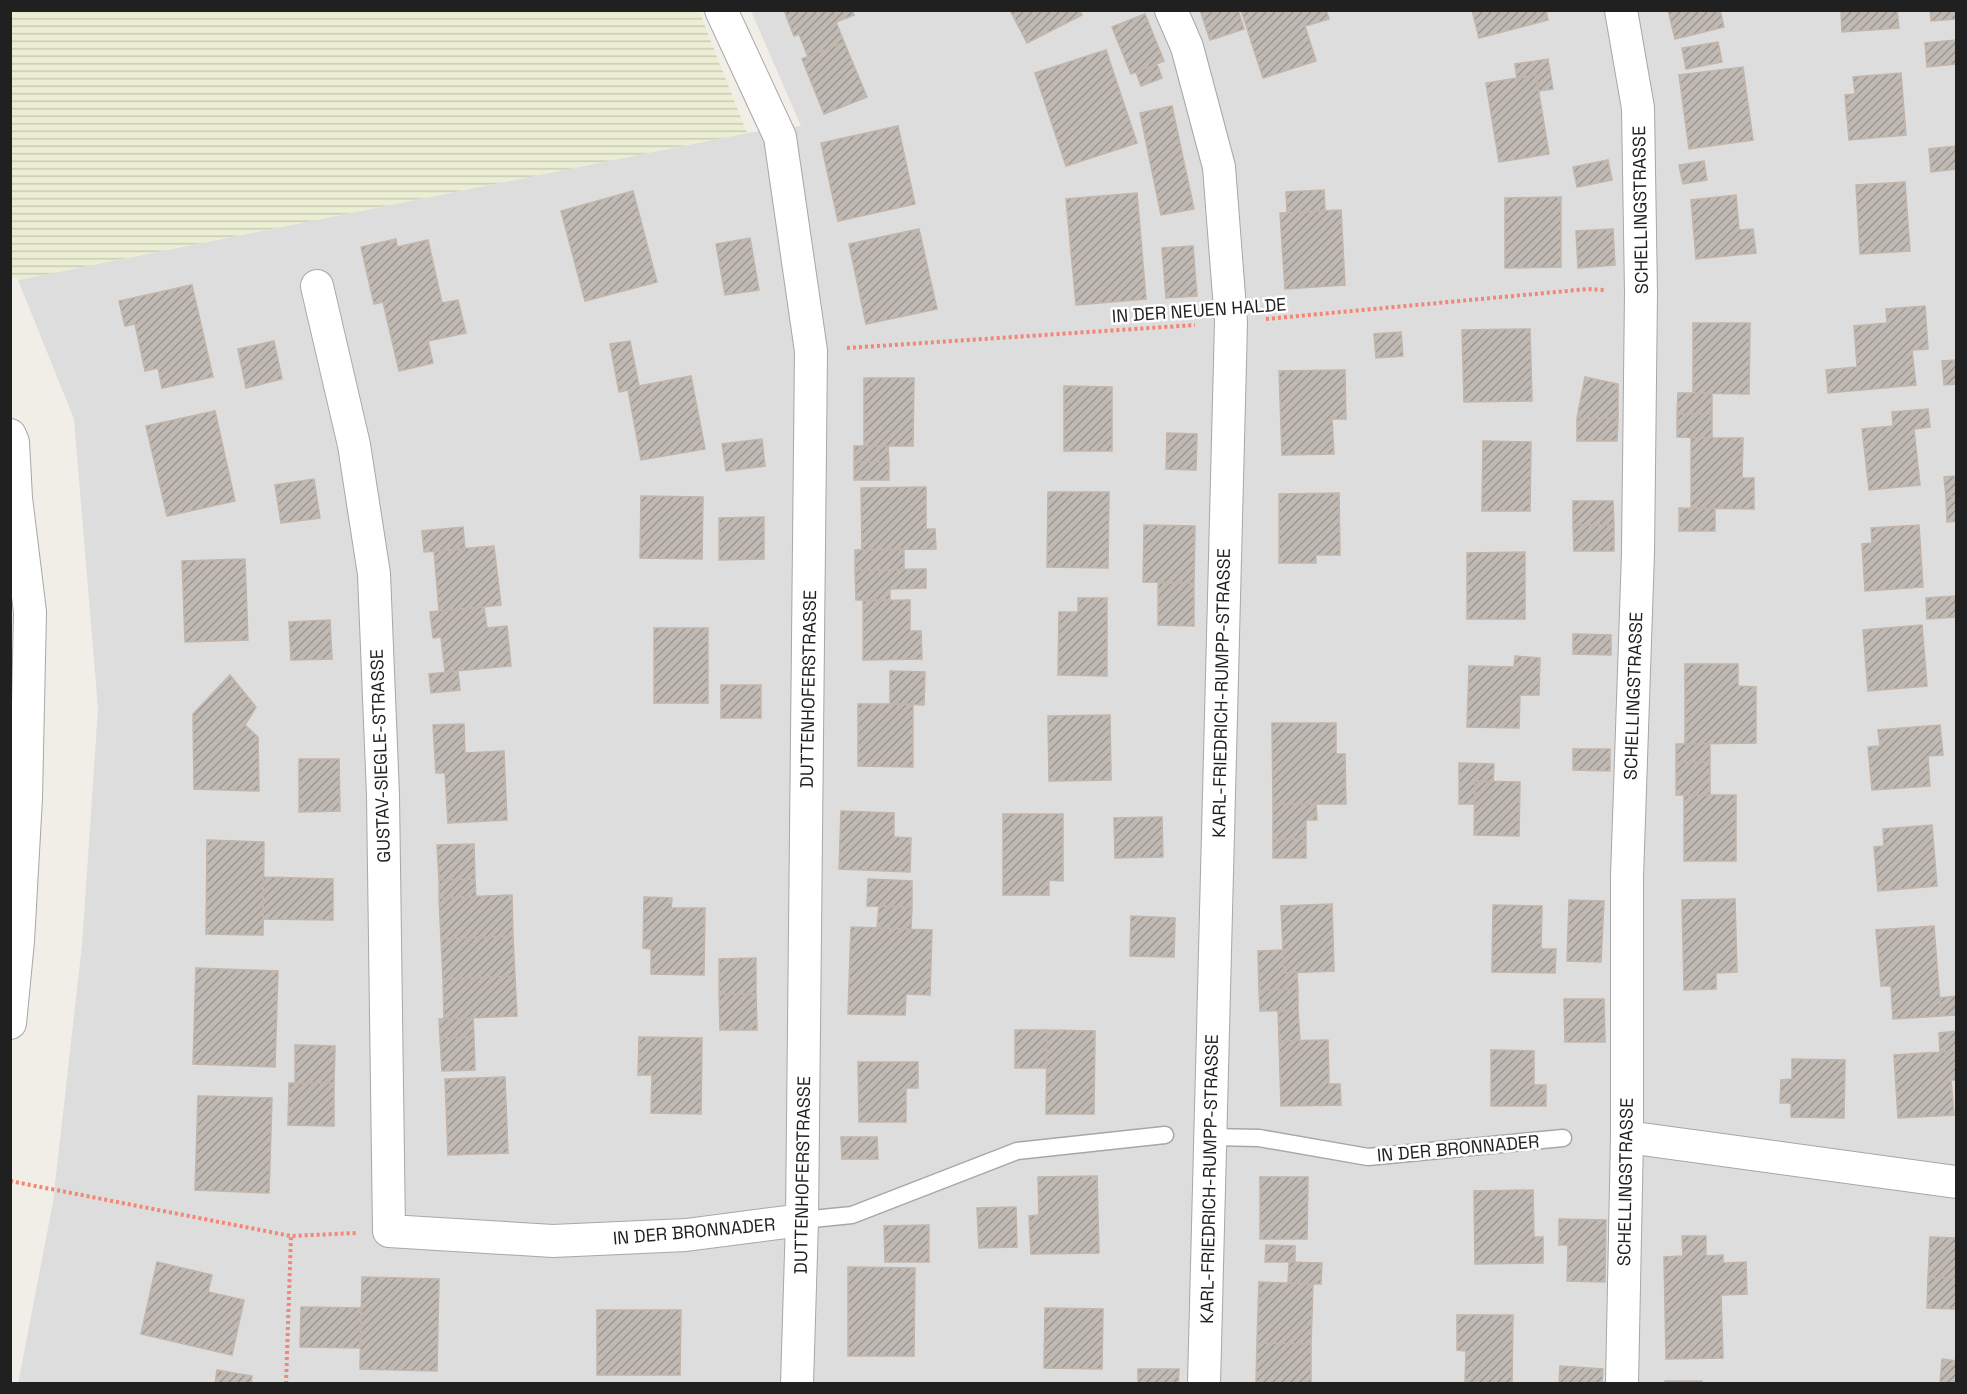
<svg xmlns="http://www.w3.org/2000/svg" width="1967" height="1394" font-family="'Space Grotesk',sans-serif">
  <defs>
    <pattern id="farmland-rules" width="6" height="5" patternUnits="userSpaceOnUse" patternTransform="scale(1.5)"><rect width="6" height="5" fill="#ebeed3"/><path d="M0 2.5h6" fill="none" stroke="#c9ccb5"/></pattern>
    <pattern id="building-hatch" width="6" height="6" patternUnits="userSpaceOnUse" patternTransform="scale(1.5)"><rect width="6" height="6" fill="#c1bab4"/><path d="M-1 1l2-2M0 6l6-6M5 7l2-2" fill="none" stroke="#9c9792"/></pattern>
  </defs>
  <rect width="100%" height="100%" fill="#f0eee7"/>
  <!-- residential -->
  <path fill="#dedddd" d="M751,11h1205v1372l-1938,1 35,-182 29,-257 16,-236 -24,-290 -56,-139 729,-147 54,-7z"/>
  <!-- farmland -->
  <path fill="url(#farmland-rules)" d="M10,11h689l48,122 -729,147 -8,-5z"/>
  <!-- building -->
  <path fill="url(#building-hatch)" stroke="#c2b5aa" stroke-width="1.5" d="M784,10h68l2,5 -18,7 8,20 -36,15 -9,-23 -5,2z
    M1010,10h69l3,5 -55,28z
    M1200,10h38l6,19 -34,11z
    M1241,10h85l3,9 -24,7 11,35 -53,17z
    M1472,10h74l2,10 -69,18z
    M1668,10h52l4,17 -49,12z
    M1841,10h56l2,18 -57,4z
    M1930,10h26v9l-25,2z
    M1145,14l19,47 -33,13 -19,-47z
    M1956,40v24l-29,3 -2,-24z
    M844,42l23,55 -43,17 -22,-55z
    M1718,42l4,20 -36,7 -4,-21z
    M1106,50l31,93 -71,23 -31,-93z
    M1548,59l5,30 -15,2 -2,-16 -19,4 -2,-15z
    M1157,64l5,14 -21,8 -5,-14z
    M1743,67l10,73 -64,9 -10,-74z
    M1901,73l5,62 -57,5 -4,-45 10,-1 -2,-17z
    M1536,75l13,79 -50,8 -13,-79z
    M1172,106l22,103 -33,6 -21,-102z
    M898,126l17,78 -77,17 -17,-78z
    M1956,146v23l-25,3 -2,-23z
    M1608,160l4,20 -35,7 -4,-20z
    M1704,161l3,19 -24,4 -4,-19z
    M1905,182l5,69 -50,3 -4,-69z
    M1324,190l1,20 -38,3 -1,-21z
    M633,191l24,91 -72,19 -24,-90z
    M1137,193l9,106 -70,6 -10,-106z
    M1736,195l3,35 14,-1 3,24 -60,6 -5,-59z
    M1561,197v70l-56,1v-70z
    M1341,210l4,75 -60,4 -5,-76z
    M919,229l18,80 -71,15 -17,-80z
    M1613,229l2,36 -37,3 -2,-37z
    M750,238l9,52 -34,5 -9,-51z
    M396,239l1,8 31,-7 14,63 16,-3 8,33 -38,8 5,22 -34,8 -16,-69 -9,2 -13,-57z
    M1193,246l4,50 -31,2 -4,-50z
    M192,285l21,92 -51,11 -4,-20 -13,3 -10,-47 -10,2 -6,-25z
    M1925,306l3,43 -16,1 4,35 -88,8 -2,-23 31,-3 -3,-41 33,-3 -1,-14z
    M1693,323h57l-1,71 -56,-1z
    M1530,329l2,72 -68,1 -2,-72z
    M1401,332l2,24 -27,2 -2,-24z
    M274,341l8,38 -36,9 -8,-39z
    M630,341l9,45 52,-10 14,73 -64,11 -13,-70 -9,2 -9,-48z
    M1956,360v24l-12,1 -2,-24z
    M1345,370l1,49h-14l2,35 -52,1 -3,-84z
    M1585,377l33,7v34h-41z
    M864,378h50l-1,68h-49z
    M1064,386l48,1v64h-48z
    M1678,393h34v21h-35z
    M1928,409l2,18 -16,2 6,56 -51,5 -7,-61 31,-3 -1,-14z
    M215,411l20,90 -68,15 -21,-90z
    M1677,414h35v24l-35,-1z
    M1577,418h41l-1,23h-40z
    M1167,433l30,1 -1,36 -30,-1z
    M1691,438h52l-1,40h12v31l-63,-1z
    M762,439l3,27 -39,5 -4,-27z
    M1483,441l48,1 -1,69h-48z
    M854,446h34l1,16h-35z
    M854,462h35v18h-35z
    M1956,476v20l-10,1 -2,-20z
    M314,479l6,39 -39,5 -6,-38z
    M926,487v42h9l1,20 -74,1 -1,-62z
    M1048,492h61l-1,76 -61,-1z
    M1339,493l1,62h-24v8h-37v-69z
    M641,496l62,1 -1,62 -62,-1z
    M1956,496v25l-9,1 -1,-25z
    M1573,501h40l1,24h-41z
    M1679,508l36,1v22h-36z
    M764,517v42l-45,1v-42z
    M1144,525l51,1 -1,57 -51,-1z
    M1573,525h41v26h-40z
    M1919,525l4,62 -58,4 -3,-47 10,-1 -1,-15z
    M463,527l2,22 -41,3 -2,-21z
    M494,546l7,59 -62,6 -5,-60z
    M904,549v21h-49v-20z
    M1525,552v67h-58v-66z
    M245,559l3,81 -63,2 -3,-81z
    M926,569v19l-36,1v11h-34l-1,-30z
    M1158,583h36v43l-36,-1z
    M1956,596v21l-29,2 -1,-21z
    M1078,598h29v78l-49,-1 1,-63h19z
    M910,600v31h11l1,28 -59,1v-59z
    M484,607l3,21 20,-2 4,40 -66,6 -4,-35 -8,1 -3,-26z
    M330,620l2,39 -41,1 -2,-38z
    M1922,625l5,61 -59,5 -5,-61z
    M654,628h54v75h-54z
    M1573,634l38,1v20l-38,-1z
    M1515,656l25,2 -1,37h-19l-1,33 -52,-1 2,-61 45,1z
    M1685,664h53v22l18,1v56l-71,1z
    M458,671l2,19 -29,3 -2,-19z
    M890,671l35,1 -1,33 -34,-1z
    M230,675l26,32 -11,18 13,12 1,54 -65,-2 -1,-75z
    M721,685h40v33h-40z
    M858,704h55v63l-55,-1z
    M1110,715l1,65 -62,1 -1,-65z
    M1272,723h64v31h9l1,50h-73z
    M464,724l1,29 39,-2 3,69 -59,3 -3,-50h-9l-3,-48z
    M1940,725l3,30 -15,1 2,30 -58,4 -4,-43 12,-1 -2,-16z
    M1676,744h34v18h-34z
    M1573,749h37v22l-37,-1z
    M299,759h40l1,52 -41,1z
    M1676,762h34v33h-34z
    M1459,763l35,1 -1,18 -18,-1v23h-16z
    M1475,781l45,1 -1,54 -45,-1z
    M1684,795h52v66h-52z
    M1273,804h43l1,16h-11v19h-33z
    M841,811l53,2v24l17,1 -1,34 -71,-3z
    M1003,814h60v67l-14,-1v15h-46z
    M1162,817l1,40 -48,1 -1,-40z
    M1932,825l5,61 -59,5 -4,-44 10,-1 -1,-17z
    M1273,839h33v19h-33z
    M207,840l57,2 -1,93 -57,-1z
    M474,844l1,35 -36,1 -2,-35z
    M263,877l70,2v41l-70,-1z
    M475,879l1,18 -37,1v-18z
    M868,879l44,2v26l-45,-1z
    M512,895l1,41 -72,3 -2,-41z
    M644,897l28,1 -1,10h34l-1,67 -53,-1v-25l-8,-1z
    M1735,899l2,73 -21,1v16l-32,1 -2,-90z
    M1569,900l35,1 -3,61 -34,-1z
    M1332,904l2,67 -50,2 -3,-67z
    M1493,905l49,1 -1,43h15l-1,24 -63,-1z
    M879,906l33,1 -1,22 -34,-1z
    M1131,916l44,2 -1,39 -44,-1z
    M1934,926l7,90 -48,3 -2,-33h-10l-5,-56z
    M851,927l81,3 -2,65 -24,-1 -1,21 -57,-1z
    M513,936l2,40 -72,3 -2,-40z
    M1283,950l1,23 13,-1 1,17 -39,1 -1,-39z
    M756,958v36h-37v-35z
    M196,968l82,3 -3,96 -82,-3z
    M515,976l2,40 -73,3 -1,-40z
    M1298,989v21l-38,1 -1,-21z
    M719,994h37l1,36h-37z
    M1956,996v19l-15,1 -2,-18z
    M1564,999h40l1,43h-40z
    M1298,1010l2,31h-21l-1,-30z
    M473,1018l1,19 -34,1 -1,-19z
    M1015,1030h32l-1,38h-31z
    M1047,1030l48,1 -1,83h-48z
    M1956,1031v20l-16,1 -1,-19z
    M474,1037l1,33 -33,1 -2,-33z
    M639,1037l63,1 -1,76 -50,-1 1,-38h-14z
    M1328,1040l1,44h11l1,21 -60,1 -2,-65z
    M295,1045l40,1 -1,37h-39z
    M1491,1050l43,1v34h12v21h-55z
    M1956,1051v29h-5l3,35 -56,3 -4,-63z
    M1792,1059l53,1 -1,58 -53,-1v-14h-11l1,-23 11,-1z
    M858,1062h60v26h-12v34h-47z
    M505,1077l3,76 -60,2 -3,-76z
    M289,1083h45v43l-46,-1z
    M198,1096l74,2 -3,95 -74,-3z
    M841,1137h36l1,22h-36z
    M1097,1176l2,77 -68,1 -2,-38 10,-1 -1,-38z
    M1260,1177h48l-1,62h-47z
    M1533,1190l1,47h9v26l-68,1 -1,-73z
    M1016,1207l1,40 -38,1 -2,-40z
    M1559,1219l47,1 -1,62 -38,-1 1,-36h-9z
    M929,1225v37h-44l-1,-36z
    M1682,1236h24v20l17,-1v8l23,-1 1,32 -26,1 2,63 -57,1 -2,-102 19,-1z
    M1930,1237l26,1v40h-28z
    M1266,1245l29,1v16h-30z
    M157,1262l55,13 -4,17 36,8 -12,55 -91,-21z
    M1289,1262l33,1 -1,21 -33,-1z
    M848,1267l67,1 -1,88h-66z
    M362,1277l77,2 -2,92 -77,-2z
    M1928,1278h28v31l-29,-1z
    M1259,1282l54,2 -2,60 -54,-1z
    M301,1307l60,1 -1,40 -60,-1z
    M1045,1308l58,1 -1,60 -58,-1z
    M597,1310h84l-1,65h-83z
    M1457,1315h56l-1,69h-47l1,-33 -9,-1z
    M1257,1343l54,1v40h-55z
    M1942,1359l14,2v23h-16z
    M1560,1366l43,3 -1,15h-43z
    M1138,1369h41l-1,15h-40z
    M217,1370l35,6 -1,8h-36z
    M1665,1381h37v3h-37z"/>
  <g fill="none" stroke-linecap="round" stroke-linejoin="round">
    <!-- service casing -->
    <g stroke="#a7a7a7" stroke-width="19">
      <path id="service" d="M1210,1137l49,1 109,19 195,-19
        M802,1220l50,-5 165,-64 148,-16"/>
    </g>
    <!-- minor casing -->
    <g stroke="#a7a7a7" stroke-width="34">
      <path id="minor" d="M721,10l59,127 31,214 -9,869 -5,164
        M1171,10l16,37 32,120 12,155 -27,1062
        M1621,10l17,98 3,185 -3,260 -11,324v260l-5,247
        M317,286l37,159 20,129 9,221 6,436 164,10 133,-6 116,-15
        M10,435l3,7 3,56 14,114 -4,186 -8,143 -8,82
        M1627,1137l329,45"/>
    </g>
    <!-- path -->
    <path stroke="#f58574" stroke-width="4" stroke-dasharray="3 3" stroke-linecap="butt" d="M1266,319l322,-30 17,1
      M847,348l348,-23
      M10,1181l281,55 65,-3
      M286,1384l5,-148"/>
    <!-- service -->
    <use href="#service" stroke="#fff" stroke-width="16"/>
    <!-- minor -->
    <use href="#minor" stroke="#fff" stroke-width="32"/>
  </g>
  <g text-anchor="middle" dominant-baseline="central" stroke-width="5" stroke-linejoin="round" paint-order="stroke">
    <!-- street labels -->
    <g font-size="18" fill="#202020" stroke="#fff">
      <text transform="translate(1640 210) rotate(-91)">SCHELLINGSTRASSE</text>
      <text transform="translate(1199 310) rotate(-4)">IN DER NEUEN HALDE</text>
      <text transform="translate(808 689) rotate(-89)">DUTTENHOFERSTRASSE</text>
      <text transform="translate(1221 693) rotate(-89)">KARL-FRIEDRICH-RUMPP-STRASSE</text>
      <text transform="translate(1633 696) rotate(-88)">SCHELLINGSTRASSE</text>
      <text transform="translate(380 756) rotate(-92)">GUSTAV-SIEGLE-STRASSE</text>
      <text transform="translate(1458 1148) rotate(-5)">IN DER BRONNADER</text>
      <text transform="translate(802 1175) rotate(-89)">DUTTENHOFERSTRASSE</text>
      <text transform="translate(1209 1179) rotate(-89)">KARL-FRIEDRICH-RUMPP-STRASSE</text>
      <text transform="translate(1625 1182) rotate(-89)">SCHELLINGSTRASSE</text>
      <text transform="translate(694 1231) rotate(-5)">IN DER BRONNADER</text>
    </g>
  </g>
  <!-- border -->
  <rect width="1967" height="1394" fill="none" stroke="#202020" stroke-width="24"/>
</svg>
